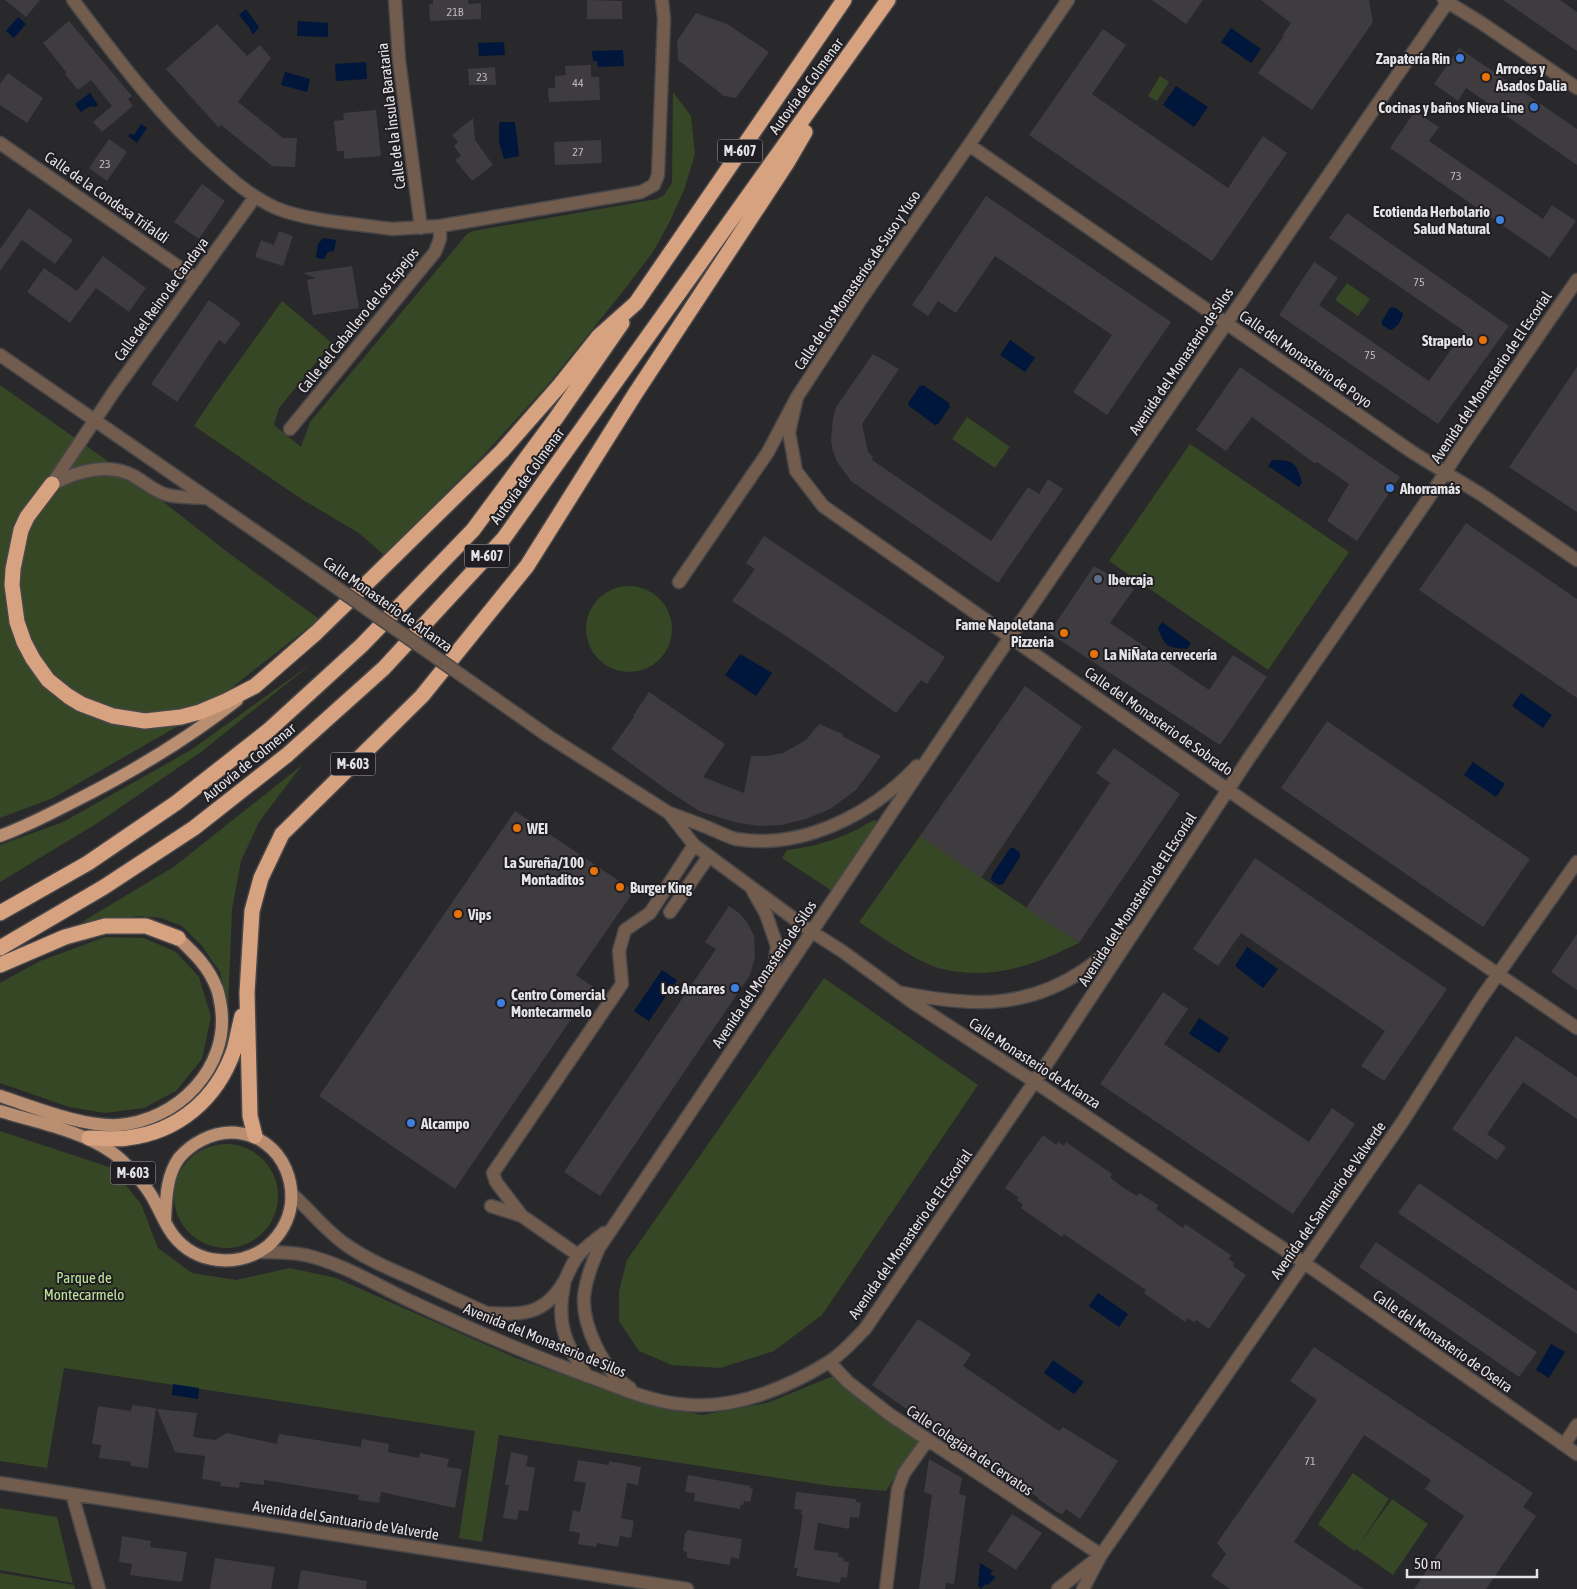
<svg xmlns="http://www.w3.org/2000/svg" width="1577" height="1589" font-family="'Asap Condensed',sans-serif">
  <rect width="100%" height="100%" fill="#29282b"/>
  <!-- green -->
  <path fill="#364725" d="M1160,76l9,6 -12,19 -9,-5z
    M673,92l18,24 4,38 -11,36 -15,33 -16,29 -29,38 -74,92 -69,76 -97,97 -25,-22 -56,-33 -109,-74 22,-33 66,-92 50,42 -53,65 -5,17 27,22 9,-25 157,-188 6,-3 184,-32 7,-4 8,-12z
    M1347,283l23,16 -12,17 -23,-16z
    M0,385l143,101 83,65 93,68 -122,96 -144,83 -53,20z
    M967,417l43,30 -15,21 -43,-29z
    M1190,444l159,108 -81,118 -159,-109z
    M586 629a43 43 0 1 1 86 0a43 43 0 1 1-86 0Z
    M315,661l-114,91 -105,72 -96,58v-37l63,-23 128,-72z
    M302,765l-43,57 -18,39 -9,48 -4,101 -8,-38 -18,-26 -20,-20 -21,-8 -21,-2 -58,6 93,-56z
    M876,820l1,5 -45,66 -50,-33 5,-8c33,-4 56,-12 85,-29z
    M920,836l159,107c-45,22 -85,38 -137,26 -26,-7 -60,-32 -83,-47z
    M105,937l39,1 32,14 23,25 12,40 -9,42 -26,32 -32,17 -39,5 -36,-6 -69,-24v-100l40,-22z
    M824,978l154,107 -156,230 -48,36 -54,17 -48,-3 -33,-14 -20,-30v-30l8,-31z
    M0,1131l112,37 29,36 17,44 34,25 44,7 54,-12 46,10 180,80 118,42 68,15 65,-12 66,-27 87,63 -34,52 -55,-5 -332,-51 -17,107 -23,-4 16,-107 -411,-63 -17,100 -47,-7z
    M174 1196a52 52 0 1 1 104 0a52 52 0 1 1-104 0Z
    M1353,1473l36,26 -30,46 33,-46 36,25 -35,51 -37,-26 -2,2 -36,-27z
    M0,1508l57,9 16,66 -73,-13z
    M0,1573l74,12 1,4h-75z"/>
  <!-- water -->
  <path fill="#01163b" d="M246,9l13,18 -6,8 -4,-8 -10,-12z
    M18,17l8,7 -12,14 -8,-7z
    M298,21l30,2v14l-31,-1z
    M1231,28l30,21 -10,14 -30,-21z
    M504,42l1,13 -26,1 -1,-13z
    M623,50l1,16 -26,1 -1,-6h-4l-1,-10z
    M366,62l1,17 -31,2 -1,-17z
    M285,72l25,7 -3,13 -26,-7z
    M1176,86l32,21 -14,20 -31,-22z
    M90,93l8,12 -3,2 -5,-1 -9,6 -6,-8z
    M500,122h15l4,34 -15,3 -5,-17v-18z
    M141,124l6,4 -10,15 -9,-7 2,-2 4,1z
    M323,238l13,2 -2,11 -6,1 -4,7 -7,-1 -1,-2 2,-12z
    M1394,307l9,6c0,6 -7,16 -13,17l-8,-5v-4l8,-13z
    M1010,340l25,18 -10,14 -25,-17z
    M923,385l26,18 1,4 -12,17 -3,1 -26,-19 -1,-3 12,-17z
    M1272,460c21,0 24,2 30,22l-3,5 -31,-21z
    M1162,622l29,21 -4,6c-19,-1 -23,-3 -29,-21z
    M740,654l32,19 -16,23 -31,-21z
    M1521,693l31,22 -9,13 -31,-22z
    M1473,762l32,22 -9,13 -32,-22z
    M1010,848h4l6,5v4l-17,27 -5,1 -7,-5 1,-5z
    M1247,947l31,22 -15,19 -28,-22z
    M662,970l15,10 -28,41 -15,-10z
    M1199,1018l30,20 -10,15 -30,-19z
    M1098,1293l30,21 -9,13 -30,-21z
    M1551,1344l14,8 -16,26 -13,-8z
    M1053,1360l31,22 -10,12 -30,-21z
    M173,1384l26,4 -1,11 -26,-4z
    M980,1563l13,8 -3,3 6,3 -8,8 -3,-1 -4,5 -3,-3z"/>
  <!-- building -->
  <path fill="#3f3c40" d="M5,0h35l-14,17z
    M433,0h35l1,4 12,-1v16l-51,2 -1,-17h4z
    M587,0l35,1v18h-35z
    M1152,0h51l-17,24z
    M1261,0h108l4,22 -61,88 -54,-37 26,-37h-2l9,-13z
    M1503,0h57l17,12v39z
    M696,13l31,11 42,28 -33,46 -12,-2 -46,-36 -1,-19z
    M69,21l63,75 -4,3 5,7 -31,26 -9,-10 19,-16 -21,-26 -13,10 -13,-16 2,-1 -24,-30z
    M217,24l30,32 13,-11 11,13 -33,44 45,36h14l-2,29 -23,-1 -51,-41 -2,3 -53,-59z
    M1103,29l23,16 -34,49 136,94 35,-52 24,17 -75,108 -183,-126z
    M1459,48l118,81v36l-111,-77 -8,13 -24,-17z
    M591,65v12h8l1,23 -51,2 -1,-14h7v-12l11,-1 -1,-9z
    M495,67l1,18h-27l-1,-16z
    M8,73l35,25 -16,25 -27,-18v-21z
    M376,110l5,46 -37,3v-8h-7l-3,-30 10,-1 -1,-7z
    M1415,111l24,16 -10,14 114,78 9,-14 24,16 -26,37 -160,-110z
    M473,118l2,22 18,25 -21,16 -17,-21 6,-4 -7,-10 4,-4 -6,-7z
    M109,139l18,13 -20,29 -18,-13z
    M601,140l1,23 -47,2 -1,-23z
    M202,184l23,17 -26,38 -25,-17z
    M986,196l185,126 -64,93 -34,-23 39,-57 -117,-79 -39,57 -18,-12 -10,15 -16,-11z
    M29,208l44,32 -18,24 -33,-24 -22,31v-22z
    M1347,213l162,113 -71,98 -159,-109 35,-53 24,16 -19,27 110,76 35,-50 -135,-93z
    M279,231l14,5 -10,30 -28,-9 6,-17 13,5z
    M103,256l43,32 -17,24 -33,-24 -26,35 -43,-31 17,-24 33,23z
    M352,266l7,42 -46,7 -6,-35 9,-2 -13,-5z
    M209,300l32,23 -16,21 -6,-4 -42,62 -26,-18z
    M873,354l26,15 -37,55 6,28 5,5 -1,3 119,81 37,-54 11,7 9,-15 15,10 -65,94 -147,-102 -14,-19 -4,-11 -2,-11 2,-22 3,-11z
    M1240,367l160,110 -43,64 -30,-20 22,-37 -32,-22 -3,1 -62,-46 -26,34 -30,-21z
    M1577,367v145l-68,-45z
    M1466,523l111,76v99l-158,-108z
    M764,536l181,121 -18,27 -6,-4 -25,33 -86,-61 -78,-51 23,-32 -9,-6z
    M1094,566l40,23 -24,34 99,67 24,-35 34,22 -47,68 -171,-112z
    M1025,686l57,41 -101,151 -61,-42z
    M649,692l76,52 -22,33 41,16 7,-37h17l15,-3 23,-13 13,-16 24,10 -1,2 39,20 -25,34 -26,19 -24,10 -25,6 -22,1 -25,-4 -35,-11 -32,-21 -56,-41 23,-32 -1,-1z
    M1327,721l203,138 -47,68 -202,-139z
    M1114,748l66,46 -101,149 -53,-35 84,-125 -14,-10z
    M515,811l119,80 -58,84 17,12 -138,202 -136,-93z
    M1255,858l192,131 -63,92 -23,-15 24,-35 -144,-98 -23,33 -25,-17z
    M729,906l10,7 8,9 7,14 1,21 -5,18 -150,221 -36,-24 152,-223 -11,-7z
    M1577,934v56l-26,-18z
    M1163,992l25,17 -24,35 145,98 23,-34 23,16 -62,90 -193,-130z
    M1516,1036l61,41v42l-54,-37 -36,52 19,13 -9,13 -45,-31z
    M1043,1135l13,10 2,-3 6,4 2,-4 46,32 -2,3 12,10 15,9 2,-3 19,12 -2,4 27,19 2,-4 46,31 -2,4 5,4 -1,3 13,9 -37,54 -13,-9 -2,2 -6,-4 -3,4 -41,-29 2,-3 -82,-56 -2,3 -41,-29 2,-3 -6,-5 2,-2 -14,-10z
    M1419,1183l158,108v43l-179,-121z
    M1376,1242l161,110 -18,25 -160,-110z
    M918,1319l53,35 -8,12 96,65 4,-4 55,34 -38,58 -14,-10 -4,6 -24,-16 1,-1 -78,-51 -89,-62z
    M1314,1347l219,146 -10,14 13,9 -50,73h-72l50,-73 -39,-27 6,-9 -67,-45 -70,107 70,47h-134l-19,-13 15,-22 -9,-11 100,-143 -27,-19z
    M132,1405l24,3 -8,60 -17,-2v-4l-32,-4 2,-13 -9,-1 6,-38 33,5z
    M157,1409l40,4 -4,24 22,3 12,-7 50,11 2,-10 82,13 1,-8 27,5 -1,8 31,6 1,-5 29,6 -2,8 15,2 -7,39 -74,-16 -2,11 -21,-3 1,-5 -95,-15v5l-24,-3 -1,6 -19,-2 1,-4 -19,-3 3,-23 -30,-4z
    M511,1452l17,4 -2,10 9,2 -7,43 -9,-1 -2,10 -14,-2 6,-33h-4z
    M929,1459l33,19 -3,16 7,2 -12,88 -8,-1 -1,6h-26l13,-94 -8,-3z
    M578,1460l31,5v-4l32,6 -3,18 -11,-2 -6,35 13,3 -3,17 -11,-2 -2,11 -21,-4 -1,4 -18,-3 2,-11 -11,-2 4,-21 7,2 6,-29 -12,-2z
    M688,1475l62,11v2l3,1 -3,13 -6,-1 -1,4h-3v4l-46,-8 1,-8 -10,-1z
    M796,1492l60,7v3l5,1 -2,15 -9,-1 -1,12 -31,-6 -4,27 25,3 -1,4 6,1 -1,3 6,1 -2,16 -6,-1 -1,6 -44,-7 2,-8h-4l9,-53h-2l1,-5 -8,-1z
    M1012,1514l30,19 -26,37 -29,-19z
    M687,1530l55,9 -3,20 -8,-2 -1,8 -43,-7v-6l-4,-1 2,-18h2z
    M122,1536l29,5 -1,6 37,5 -5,30 -52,-7 2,-11 -13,-2z
    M215,1558l60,9 -4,22h-61z
    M301,1570l66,11 -1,8h-68z"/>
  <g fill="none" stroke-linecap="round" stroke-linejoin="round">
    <!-- minor casing -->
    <g stroke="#474649" stroke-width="15">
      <path id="minor" d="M73,0c43,57 85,114 138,161 20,18 40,36 65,47 31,13 81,16 116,21l48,-3 201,-34 13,-7 4,-10 6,-156 -2,-19
        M395,0l4,60 22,168
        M1444,0l36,22 97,66
        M0,143l196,136
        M969,145l443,307 70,43 95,65
        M0,355l290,200
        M797,397l-8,35 7,39 27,35 438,307 316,215
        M290,429l145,-177 5,-13v-13
        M52,484l63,-94 140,-193
        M53,484c24,-13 56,-22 81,-8 10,6 23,17 34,19 12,3 26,2 38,3
        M679,582l89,-130 29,-55 65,-99 107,-153 99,-145
        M548,736l121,77 25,32 118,87 30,19 70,51 123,80 268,180 274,192
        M669,813c14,5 28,10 42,16 8,3 17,8 25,10 67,11 136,-25 181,-73
        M753,891l13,23 11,32 -6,45
        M670,912l39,-56
        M903,993c66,13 122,17 181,-23 17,-12 32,-26 48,-39
        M292,1194c18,16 33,36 53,50 21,15 45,25 68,35 25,12 49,23 74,34 36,3 59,1 78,-33 4,-8 7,-17 13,-24 6,-9 18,-16 26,-23
        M491,1206l31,10 56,39
        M522,1216l-26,-34 -3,-9 129,-189 -3,-33 6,-21 25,-17 44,-68
        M260,1252c15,0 30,0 45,3 36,8 70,29 103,45 62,29 124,56 188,79 26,10 55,22 83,25 52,7 106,-15 150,-42 14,-9 24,-21 36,-33l187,-273 197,-298 179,-259 33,-51 116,-168
        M564,1285c-8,38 1,59 23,91
        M829,1362l19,20 41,32 212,141
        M630,1388c-26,-16 -48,-62 -46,-92 2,-17 8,-33 15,-48l388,-577 462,-671
        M1564,1445l13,-20
        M0,1483l687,106
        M72,1494l27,95
        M886,1589l12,-100 6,-16 23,-32
        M1058,1589l37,-29
        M1083,1589l18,-34 302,-434 77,-121 97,-138"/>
    </g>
    <!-- major casing -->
    <g stroke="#474649" stroke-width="15">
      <path id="major" d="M0,836c24,-9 46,-20 69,-32 60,-30 116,-63 168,-104
        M0,1096c34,11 82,31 118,29 59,-4 112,-57 103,-118 -1,-6 -2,-13 -4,-18 -8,-22 -23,-36 -39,-51
        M0,1111c38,12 80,19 113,42 12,9 30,29 38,42 8,13 13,28 22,40 23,30 66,33 95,11 12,-11 21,-26 23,-42 5,-51 -42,-88 -89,-64 -8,4 -17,11 -23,18 -13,18 -13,42 -14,63"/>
    </g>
    <!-- highway casing -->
    <g stroke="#474649" stroke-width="18">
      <path id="highway" d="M52,484l-25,33 -6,13 -8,39 -1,16 5,37 7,20 9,17 15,21 20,16 13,8 32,12 32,5 36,-4 19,-5 26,-11 29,-15 62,-54 185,-181 58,-66 39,-49 37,-33 208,-303
        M0,913l88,-50 88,-60 93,-73 93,-85 111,-115 83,-112 66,-95
        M0,948l104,-61 90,-59 93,-73 97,-87 120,-130 384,-538
        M0,965l65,-28 40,-11h41l32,12
        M255,1136l-5,-20 -3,-123 5,-82 9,-33 21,-44 140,-138 105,-130 108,-172 152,-231 18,-31
        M89,1138c12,0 26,2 38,0 51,-6 90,-39 107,-88 3,-11 5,-23 8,-34"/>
    </g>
    <!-- minor -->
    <use href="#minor" stroke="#715c4e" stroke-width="12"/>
    <!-- major -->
    <use href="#major" stroke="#b98e71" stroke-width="12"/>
    <!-- highway -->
    <use href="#highway" stroke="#d6a27f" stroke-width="15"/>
    <!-- minor-bridge casing -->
    <g stroke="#474649" stroke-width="15" stroke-linecap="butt">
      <path id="minor-bridge" d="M290,555l258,181"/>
    </g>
    <!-- minor-bridge -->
    <use href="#minor-bridge" stroke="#715c4e" stroke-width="12"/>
  </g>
  <!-- markers -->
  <g fill="#3f7fe0" stroke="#201e22" stroke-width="2">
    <circle cx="1460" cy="58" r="5"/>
    <circle cx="1534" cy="107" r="5"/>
    <circle cx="1500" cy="220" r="5"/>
    <circle cx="1390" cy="488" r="5"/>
    <circle cx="735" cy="988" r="5"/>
    <circle cx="501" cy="1003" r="5"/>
    <circle cx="411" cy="1123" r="5"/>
  </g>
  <g fill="#e8710a" stroke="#201e22" stroke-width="2">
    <circle cx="1486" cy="77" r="5"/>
    <circle cx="1483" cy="340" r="5"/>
    <circle cx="1064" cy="633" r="5"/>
    <circle cx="1094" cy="654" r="5"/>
    <circle cx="517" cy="828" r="5"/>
    <circle cx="594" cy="871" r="5"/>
    <circle cx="620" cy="887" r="5"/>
    <circle cx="458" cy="914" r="5"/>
  </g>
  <circle fill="#5c6f8a" stroke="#201e22" stroke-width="2" cx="1098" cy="579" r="5"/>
  <g text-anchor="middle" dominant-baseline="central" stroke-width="4" stroke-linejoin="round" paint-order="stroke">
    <!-- number labels -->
    <g font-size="12" fill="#bbb9bc">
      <text x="455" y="12">21B</text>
      <text x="482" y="77">23</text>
      <text x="578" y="83">44</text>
      <text x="578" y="152">27</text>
      <text x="105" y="164">23</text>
      <text x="1456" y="176">73</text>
      <text x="1419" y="282">75</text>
      <text x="1370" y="355">75</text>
      <text x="1310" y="1461">71</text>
    </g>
    <!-- shield labels -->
    <g fill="#201e22" stroke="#a9a8aa" stroke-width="1">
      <rect x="717.5" y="139.5" width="45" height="23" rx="4"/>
      <rect x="464.5" y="544.5" width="45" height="23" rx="4"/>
      <rect x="330.5" y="752.5" width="45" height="23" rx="4"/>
      <rect x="110.5" y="1161.5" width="45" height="23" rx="4"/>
    </g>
    <g font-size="14" font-weight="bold" fill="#e4e3e5">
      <text x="740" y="151">M-607</text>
      <text x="487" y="556">M-607</text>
      <text x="353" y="764">M-603</text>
      <text x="133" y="1173">M-603</text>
    </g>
    <!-- poi labels -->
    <g font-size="15" font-weight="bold" fill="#e4e3e5" stroke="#201e22" text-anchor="start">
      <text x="1450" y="58" text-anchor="end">Zapatería Rin</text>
      <text x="1496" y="68">Arroces y<tspan x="1496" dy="17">Asados Dalia</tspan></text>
      <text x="1524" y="107" text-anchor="end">Cocinas y baños Nieva Line</text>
      <text x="1490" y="211" text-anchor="end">Ecotienda Herbolario<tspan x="1490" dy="17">Salud Natural</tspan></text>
      <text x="1473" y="340" text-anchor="end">Straperlo</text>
      <text x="1400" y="488">Ahorramás</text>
      <text x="1108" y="579">Ibercaja</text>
      <text x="1054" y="624" text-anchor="end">Fame Napoletana<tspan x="1054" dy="17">Pizzeria</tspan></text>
      <text x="1104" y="654">La NiÑata cervecería</text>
      <text x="527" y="828">WEI</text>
      <text x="584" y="862" text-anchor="end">La Sureña/100<tspan x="584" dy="17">Montaditos</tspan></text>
      <text x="630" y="887">Burger King</text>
      <text x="468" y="914">Vips</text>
      <text x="725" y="988" text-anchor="end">Los Ancares</text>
      <text x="511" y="994">Centro Comercial<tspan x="511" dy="17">Montecarmelo</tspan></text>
      <text x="421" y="1123">Alcampo</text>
    </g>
    <!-- street labels -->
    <g font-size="15" fill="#e4e3e5" stroke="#201e22">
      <text transform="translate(806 86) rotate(-54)">Autovía de Colmenar</text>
      <text transform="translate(391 116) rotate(-97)">Calle de la Ínsula Barataria</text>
      <text transform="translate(107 197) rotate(35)">Calle de la Condesa Trifaldi</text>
      <text transform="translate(857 280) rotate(-56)">Calle de los Monasterios de Suso y Yuso</text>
      <text transform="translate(161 299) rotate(-54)">Calle del Reino de Candaya</text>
      <text transform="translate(358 320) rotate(-51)">Calle del Caballero de los Espejos</text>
      <text transform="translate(1306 359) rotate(35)">Calle del Monasterio de Poyo</text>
      <text transform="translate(1181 361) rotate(-56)">Avenida del Monasterio de Silos</text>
      <text transform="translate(1491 377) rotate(-56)">Avenida del Monasterio de El Escorial</text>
      <text transform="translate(527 476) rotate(-54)">Autovía de Colmenar</text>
      <text transform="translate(388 604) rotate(35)">Calle Monasterio de Arlanza</text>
      <text transform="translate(1159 721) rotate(35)">Calle del Monasterio de Sobrado</text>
      <text transform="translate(249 762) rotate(-39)">Autovía de Colmenar</text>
      <text transform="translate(1137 899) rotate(-57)">Avenida del Monasterio de El Escorial</text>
      <text transform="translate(764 974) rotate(-56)">Avenida del Monasterio de Silos</text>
      <text transform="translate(1035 1063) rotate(33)">Calle Monasterio de Arlanza</text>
      <text transform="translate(1328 1200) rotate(-55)">Avenida del Santuario de Valverde</text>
      <text transform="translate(910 1234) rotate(-55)">Avenida del Monasterio de El Escorial</text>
      <text transform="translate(545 1340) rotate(22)">Avenida del Monasterio de Silos</text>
      <text transform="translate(1443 1341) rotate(35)">Calle del Monasterio de Oseira</text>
      <text transform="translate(970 1450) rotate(34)">Calle Colegiata de Cervatos</text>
      <text transform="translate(346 1520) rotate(9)">Avenida del Santuario de Valverde</text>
    </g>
    <!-- park labels -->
    <g font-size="15" fill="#bee498" stroke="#201e22">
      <text x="84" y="1277">Parque de<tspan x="84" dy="17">Montecarmelo</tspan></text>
    </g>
  </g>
  <!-- scale -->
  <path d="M1407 1569v8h130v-8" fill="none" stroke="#e4e3e5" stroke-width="2.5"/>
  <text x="1414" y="1569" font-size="15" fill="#e4e3e5" stroke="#201e22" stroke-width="4" paint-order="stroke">50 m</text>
</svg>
